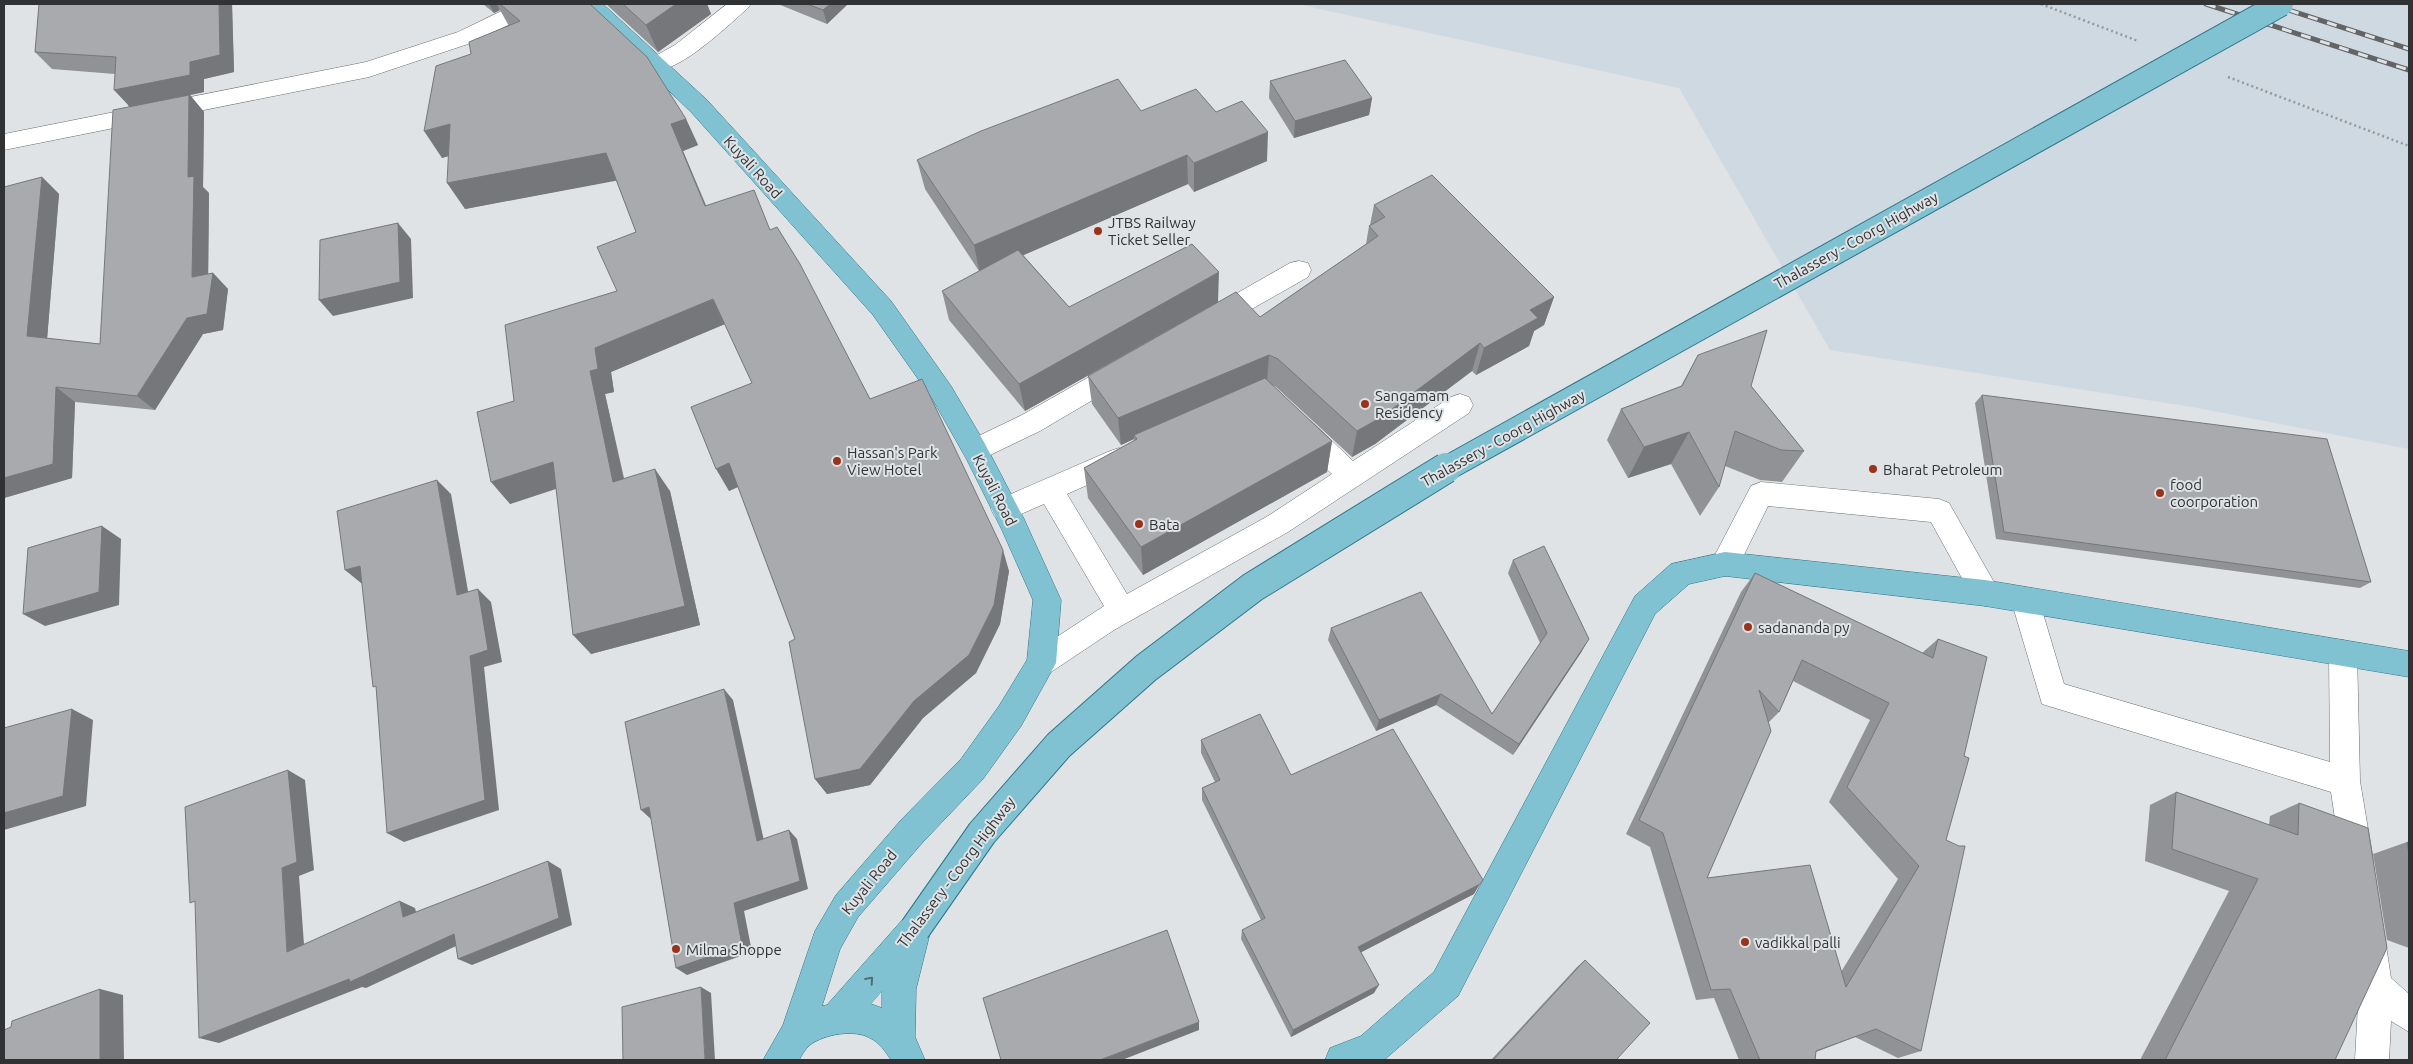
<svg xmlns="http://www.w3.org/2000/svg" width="2413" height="1064" font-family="Ubuntu,sans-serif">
  <rect width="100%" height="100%" fill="#dfe3e6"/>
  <!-- built -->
  <path fill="#cfd9e1" d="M1297,4h1112v445l-217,-42 -362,-57 -151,-262z"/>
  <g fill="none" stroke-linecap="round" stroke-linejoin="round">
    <!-- minor casing -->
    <g stroke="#6b6f72" stroke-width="1">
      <path id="minor" d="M516,4h28l-4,5 -66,33 -105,35 -365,73v-16l362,-72 92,-30z
        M727,4h24l-4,5c-20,17 -72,69 -99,61l-3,-5 3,-5 27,-15z
        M1299,261l9,2 3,7 -3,7 -86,49 -9,3 -9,-3 -3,-7 3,-7 86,-49z
        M1121,361l9,3 4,7 -4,7 -90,53 -56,27 -9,3 -9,-3 -4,-8 4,-8 56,-27 90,-51z
        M1460,394l9,3 4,8 -4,8 -181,119 -174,98 -63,42 -10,4 -10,-4 -5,-9 5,-9 73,-48 -60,-102 -39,17 -10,-4 -4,-8 4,-8 115,-50 9,-3 9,3 4,8 -4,8 -61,27 60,100 141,-78 64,-42 -39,-37 -4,-8 4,-8 9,-3 9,3 42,40 98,-64z
        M1761,482l178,17 10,4 46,81 4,9 -4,9 -10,4 -10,-4 -44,-80 -163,-16 -33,67 -10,3 -10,-3 -4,-9 4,-9 36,-69z
        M2025,587l10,4 4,9 25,84 266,78 -1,-109 4,-9 10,-4 10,4 4,9 3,128 13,78 -5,11 -11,5 -11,-5 -5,-11 -10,-67 -289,-88 -31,-104 4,-9z
        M2369,923l11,5 5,11 6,39 18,16v38l-18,-11 -2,39h-34l4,-73 -6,-48 5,-11z"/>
    </g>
    <!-- major casing -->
    <g stroke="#2e7587" stroke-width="1">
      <path id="major" d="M580,4h23l104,96 184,201 60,85 33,56 40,77 37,81 -5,63 -35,63 -38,53 -60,63 -65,75 -18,32 -18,57 5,-1 77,-87 11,-5 11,5 5,11 -15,60 -1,48 10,23h-34c-5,-8 -12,-18 -21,-22 -15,-9 -46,-4 -60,7 -5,4 -8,10 -11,15h-36l20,-35 32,-94 21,-36 65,-75 60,-61 38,-53 28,-46 6,-60 -31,-70 -36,-72 -33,-58 -60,-85 -182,-203 -108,-103zM882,991v17l-11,-4z
        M1725,552l260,28 424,71v26l-424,-71 -260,-30 -36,8 -34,30 -197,382 -74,64h-59l5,-12 31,-12 73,-64 201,-376 36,-32z"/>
    </g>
    <!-- path -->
    <path stroke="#979a9c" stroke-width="2.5" stroke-dasharray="2 3" stroke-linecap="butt" d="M2041,4l97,37
      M2228,77l181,69"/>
    <!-- minor -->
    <use href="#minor" fill="#fff" fill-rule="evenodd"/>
    <!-- major -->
    <use href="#major" fill="#81c2d2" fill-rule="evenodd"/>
    <!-- rail casing -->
    <g stroke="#626466" stroke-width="5">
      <path id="rail" d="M2206,4l203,66
        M2270,4l139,45"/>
    </g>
    <!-- rail -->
    <use href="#rail" stroke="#dfe3e6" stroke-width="3" stroke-dasharray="10" stroke-linecap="butt"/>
    <!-- major-bridge-far1 casing -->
    <g stroke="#2e7587" stroke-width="26" stroke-linecap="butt">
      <path id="major-bridge-far1" d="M1444,470l837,-466"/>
    </g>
    <!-- major-bridge casing -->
    <g stroke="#2e7587" stroke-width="32" stroke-linecap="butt">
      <path id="major-bridge" d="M915,929l67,-96 77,-88 87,-77 107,-81 193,-119"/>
    </g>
    <!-- major-bridge-far1 -->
    <use href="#major-bridge-far1" stroke="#81c2d2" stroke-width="24"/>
    <!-- major-bridge -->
    <use href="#major-bridge" stroke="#81c2d2" stroke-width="30"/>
  </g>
  <!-- wall -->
  <path fill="#919296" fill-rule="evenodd" d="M39,4h193l2,68 -30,7v13l-14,3 14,17 -1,75 6,6 -1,81 5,-1 15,16 -5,41 -20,4 -48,76 -80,-8 -3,76 -68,20 38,-321 17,17 -12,145 53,5 29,-237 -14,-33 -63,-5 -17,-17z
    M483,4h107l96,115 12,26 -15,6 23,54 65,25 99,169 139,172 -9,53 -24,49 -53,45 -53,67 -43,9 -12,-15 -20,-140 -57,-152 -9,4 23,-108 -27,-59 -114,48 3,20 -9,2 19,84 46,13 30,134 -109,29 -35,-165 -46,15 4,-103 103,-110 19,-59 -20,-52 -151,29 -17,-53 -6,2 29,-104 38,-28 -9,-16 -6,3z
    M606,4h101l4,10 -53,38z
    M778,4h70l-21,20z
    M1270,81l102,17 -3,17 -75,23 -25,-40z
    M1141,111l75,1 51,49 -73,31 -6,-8 -165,71 46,52 149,-5 -193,109 -76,-91 -7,-29 37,-20 -54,-82 -8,-29z
    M1374,205l180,92 -10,28 -10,6 -5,15 -53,29 -4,-4 -97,73 -23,13 -76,-70 -4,-2 60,56 -5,31 -184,103 -55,-77 -4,-30 50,-27v-2l-13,6 -29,-41 -4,-28 172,-59 106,-73 3,-18 1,-1z
    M1698,355l53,31 53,65 -22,31 -22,-2 -35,-14 -6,21 -19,29 -29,-52 -43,14 -21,-38 14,-31 60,-23z
    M1982,395l389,187 -11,6 -364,-49 -21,-136z
    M1513,560l69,91 -69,104 -77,-50 -60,26 -48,-91 3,-12 161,86 48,-71 -32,-70z
    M1755,573l167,80 16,-14 26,117 -18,84 -25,211 -23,7 -43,-21 -39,15 -1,8h-76l-25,-62 -18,2 -46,-153 -24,-13 115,-242zM1793,681l77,39 -41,82 69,77 -57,93 -134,-94 61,-155 11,-11z
    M1201,740l90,35 183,119 -113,58 13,41 -83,44 -50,-98 1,-9 19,-10 -59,-120v-12l13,-6 -14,-29z
    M2176,792l93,33 1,-9 29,-13 36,257h-195l89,-169 -84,-30 5,-56z
    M2407,842l2,1v105l-22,-8 -14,-86z
    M1585,960l31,100h-125l86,-93z"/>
  <!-- shaded-wall -->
  <path fill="#76777a" d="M219,4h13l2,68 -30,7v13l-14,3 14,17 -1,75 6,6 -1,100 -16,-16 -62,-170 -16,-17 76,-28z
    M489,4h8l3,6 -6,3z
    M676,4h31l4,10 -53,38 -12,-27z
    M830,4h18l-21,20 -4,-14z
    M1372,98l-3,17 -75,23 1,-17z
    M686,119l12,26 -15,6 33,80 -11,-25 -34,-82z
    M450,124l17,27 -25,7 -18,-27z
    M1268,132l-1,29 -73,31v-29z
    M606,153l14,27 -155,29 -18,-26z
    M1187,155l1,29 -208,90 -6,-29z
    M42,177l17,17 -13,158 -19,-16z
    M398,223l13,16 2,59 -80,18 -14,-16z
    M1219,272l-1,30 -193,109 -6,-27z
    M213,273l15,16 -5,41 -20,4 -48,76 -18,-14 50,-78z
    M1554,297l-10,28 -10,6 -5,15 -53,29 8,-27 46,-38z
    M713,299l12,25 -114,48 3,20 -9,2 24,109 -16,-21 -23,-111 5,-23z
    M1480,343l-8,28 -97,73 -23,13 5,-26z
    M1269,355l-2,27 -133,53v4l-13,6 -3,-27z
    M56,387l19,15 -3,76 -68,20v-20z
    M1689,432l-18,32 -43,14 16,-31z
    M1332,441l-5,31 -184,103 -2,-28z
    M553,462l17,22 -60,20 -19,-22z
    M729,463l13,22 -13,6 -13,-22z
    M655,469l15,22 30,134 -109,29 -18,-19z
    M437,480l14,14 20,114 -14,-13z
    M102,526l19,13 -2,66 -74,21 -22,-12z
    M1003,550l6,21 -9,53 -24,49 -53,45 -53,67 -43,9 -12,-15z
    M360,566l15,13 -14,4 -16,-13z
    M478,589l13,13 11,60 -18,5 15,143 -95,32 -17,-9 83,-177z
    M1589,639l-7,12 -69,104 6,-11z
    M724,689l9,11 33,150 -9,-9z
    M1441,694l-5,11 -60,26 3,-11z
    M72,709l21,11 -7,86 -82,24v-17z
    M288,770l17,10 9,90 -15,6 6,82 -18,-6 -5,-84z
    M649,807l3,13 -11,-10z
    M789,830l8,9 11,50 -64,22 8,41 -65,23 -11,-7 58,-65z
    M548,861l13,8 11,56 -100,40 -14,-6z
    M1480,884l-6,10 -120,62 4,-9z
    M400,901l15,7 4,16 -16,-7z
    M454,934l15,6 -103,48 -4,-1 -143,56 -20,-5z
    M1379,985l-5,8 -83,44 2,-7z
    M701,987l10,6 4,67h-10z
    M100,989l23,6 1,65h-24z
    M1199,1022v8l-77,30h-22z"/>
  <!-- building -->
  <path fill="#a9aaae" stroke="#76777a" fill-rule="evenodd" d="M39,4h180l1,51 -30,7v13l-76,15 2,-33 -81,-5z
    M500,4h90l57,53 39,62 -15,5 34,82 49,-16 16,40 7,-3 23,37 70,135 52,-20 81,171 -9,55 -25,50 -55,46 -54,68 -45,10 -26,-137 6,-3 -66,-176 -13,6 -25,-62 61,-24 -39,-84 -118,49 3,21 -8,2 23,111 42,-13 30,137 -112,29 -20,-173 -62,20 -14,-70 37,-11 -9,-76 112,-34 -20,-44 39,-15 -30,-79 -159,30 3,-59 -26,7 12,-65 35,-12 -2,-12 51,-21z
    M623,4h53l-30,21z
    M807,4h23l-7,6z
    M1345,60l27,38 -77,23 -25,-40z
    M1118,79l23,32 55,-22 20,23 26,-11 26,31 -74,31 -7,-8 -213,90 -57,-85 64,-29z
    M189,95l-1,82 6,-1 -2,101 21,-4 -6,41 -20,4 -50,78 -81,-9 -3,77 -49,14v-291l38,-10 -15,159 73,8 13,-234z
    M1432,175l122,122 -24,13 8,8 -54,30 -4,-5 -100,75 -23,13 -79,-72 -9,-4 -151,63 -30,-42 148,-84 24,25 118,-81 -9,-10 16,-9 -11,-12z
    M398,223l2,59 -81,18 1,-60z
    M1192,244l27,28 -200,112 -77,-93 76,-41 51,57z
    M1767,330l-16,56 53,65 -23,-1 -46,-19 -16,56 -30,-55 -45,15 -23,-38 61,-23 16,-31z
    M1265,378l67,63 -191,106 -57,-79 53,-29 -3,-4z
    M1982,395l345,44 44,143 -367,-50z
    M437,480l20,115 21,-6 10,61 -18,6 15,144 -98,33 -11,-147 -3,1 -13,-121 -15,4 -8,-59z
    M102,526l-3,66 -76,22 5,-66z
    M1544,546l45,93 -70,105 -78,-50 -62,26 -48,-92 90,-36 71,122 55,-81 -34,-73z
    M1755,573l178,85 5,-19 49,18 -23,99 5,2 -23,82 13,6h6l-44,205 -45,-22 -60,22 -1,9h-55l-30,-71 -19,1 -48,-157 -24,-13zM1802,660l87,43 -42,84 72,79 -73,121 -36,-122 -103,13 64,-147 -12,-41 20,22z
    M724,689l33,152 32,-11 11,51 -66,22 8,42 -66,23 -27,-161 -8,3 -16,-88z
    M72,709l-9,87 -59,17v-85z
    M1260,714l31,61 102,-46 90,151 -3,4 -122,63 21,38 -86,45 -51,-100 23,-12 -63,-130 18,-8 -19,-40z
    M288,770l9,92 -15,6 5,84 113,-51 3,16 145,-56 11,57 -101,41 -4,-25 -104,48 -1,-3 -150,59 -4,-137 -5,2 -5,-96z
    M2176,792l122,43 1,-32 69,25 19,120 -52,112h-170l93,-181 -86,-30z
    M2407,842l2,1v11z
    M1167,930l32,92 -99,38h-99l-18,-62z
    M1585,960l65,63 -34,37h-123z
    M701,987l4,73h-82l-1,-53z
    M100,989v71h-96v-30l7,-3 1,-6z"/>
  <!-- one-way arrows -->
  <defs><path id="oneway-chevron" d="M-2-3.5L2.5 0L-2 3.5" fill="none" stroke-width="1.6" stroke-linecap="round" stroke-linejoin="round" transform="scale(1.25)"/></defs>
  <use stroke="#516c73" href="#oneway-chevron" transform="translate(870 980) rotate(-49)"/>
  <!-- markers -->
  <g fill="#9b321c" stroke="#dfe3e6" stroke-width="2">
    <circle cx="1098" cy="231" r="5"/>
    <circle cx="1365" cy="404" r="5"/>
    <circle cx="837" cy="461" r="5"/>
    <circle cx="1873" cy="469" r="5"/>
    <circle cx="2160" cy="493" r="5"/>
    <circle cx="1139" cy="524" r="5"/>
    <circle cx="1748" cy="627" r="5"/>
    <circle cx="1745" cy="942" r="5"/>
    <circle cx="676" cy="949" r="5"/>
  </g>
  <g text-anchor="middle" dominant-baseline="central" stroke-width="4" stroke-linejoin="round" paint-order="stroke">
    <!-- street labels -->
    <g font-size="15" fill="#313234" stroke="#dfe3e6">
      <text transform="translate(753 167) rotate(48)">Kuyali Road</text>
      <text transform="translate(1856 240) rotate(-29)">Thalassery - Coorg Highway</text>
      <text transform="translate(1503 438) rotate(-29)">Thalassery - Coorg Highway</text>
      <text transform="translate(995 490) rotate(63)">Kuyali Road</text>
      <text transform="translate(956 872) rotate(-53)">Thalassery - Coorg Highway</text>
      <text transform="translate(869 882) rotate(-51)">Kuyali Road</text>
    </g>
    <!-- poi labels -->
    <g font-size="15" fill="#313234" stroke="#dfe3e6" text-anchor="start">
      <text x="1108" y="222">JTBS Railway<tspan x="1108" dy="17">Ticket Seller</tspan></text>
      <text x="1375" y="395">Sangamam<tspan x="1375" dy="17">Residency</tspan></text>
      <text x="847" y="452">Hassan's Park<tspan x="847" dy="17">View Hotel</tspan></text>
      <text x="1883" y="469">Bharat Petroleum</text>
      <text x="2170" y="484">food<tspan x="2170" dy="17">coorporation</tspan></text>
      <text x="1149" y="524">Bata</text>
      <text x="1758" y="627">sadananda py</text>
      <text x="1755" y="942">vadikkal palli</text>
      <text x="686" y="949">Milma Shoppe</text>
    </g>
  </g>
  <!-- border -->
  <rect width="2413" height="1064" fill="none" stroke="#313234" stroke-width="10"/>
</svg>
